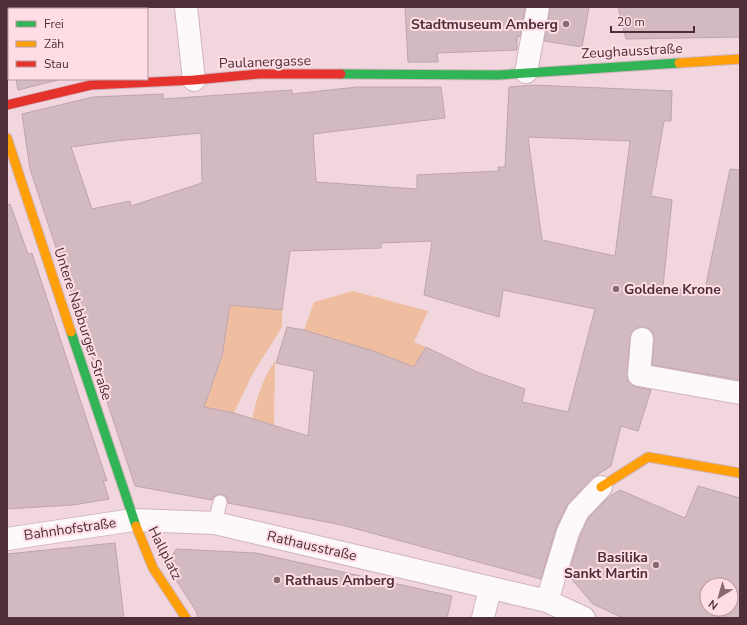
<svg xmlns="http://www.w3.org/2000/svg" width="747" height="625" font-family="'Nunito Sans',sans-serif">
  <rect width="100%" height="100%" fill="#f1d6dd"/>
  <!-- green -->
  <path fill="#efbea1" d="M353,291l75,20 -14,31 12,5 -12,20 -41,-16 -69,-21 10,-28z
    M230,305l52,5v17l-30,48 -18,38 -30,-6 18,-50z
    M275,361l-1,64 -22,-6c5,-22 10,-39 23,-58z"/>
  <!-- building -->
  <path fill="#d3b9c0" stroke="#bea4ac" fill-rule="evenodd" d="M405,7h120l-5,30 -3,-1v14l-80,3 1,9h-30z
    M550,7h39l-7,40 -38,-6z
    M618,7h122v30l-114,2z
    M16,79h46l-44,11z
    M533,85l139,6 -1,30h-7l-13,75 21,4 -9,86 41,8 26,-125 10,1v210l-88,-15 2,-25 -1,-7 -4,-4 -6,-2 -6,1 -5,4 -2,6 -3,42 4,5 5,2 15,3 -13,41 -17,-5 -10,40 -19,12 -25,27 -11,23 -15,51 -199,-54 -114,-22 -2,-7 -5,-2 -7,2 -2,4 -77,-14 -105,-317 -8,-55 71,-17 70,-3v5l129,-9v4l65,-7h84l4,31 -132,16 3,48 101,7v-14l82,-4 -1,-4h7l4,-80zM201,133l1,50 -71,23 -1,-5 -38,8 -21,-62 44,-6zM528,137l102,4 -15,115 -73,-16zM432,241l-8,54 75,22 4,-27 92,19 -27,103 -46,-10 3,-13 -48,-17 -51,-25 -12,20 -41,-16 -69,-21 -17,-3 -11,36 38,8 -6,65 -74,-23 -30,-6 18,-51 8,-51 52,5 8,-59 91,-3v-5z
    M10,204l18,50 4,-1 75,228 -4,-1 6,19 -36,6 -66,4v-304z
    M698,486l42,12v120h-117l-30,-14 -25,-29 12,-38 8,-19 21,-21 11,-7 65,28zM707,585h24v24h-24z
    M115,543l9,75h-117v-64z
    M176,549l80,4 196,43 -5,22h-249l-2,-7 -29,-45z"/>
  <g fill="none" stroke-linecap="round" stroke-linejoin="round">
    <!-- lane casing -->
    <g stroke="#d0b4bd" stroke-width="15">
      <path id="lane" d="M215,523l5,-21"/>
    </g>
    <!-- street casing -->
    <g stroke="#d0b4bd" stroke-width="24">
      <path id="street" d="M186,7l8,73
        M526,72l12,-65
        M642,339l-3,36 101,18
        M7,539l126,-19 82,3 332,78 37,17
        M547,601l21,-69 10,-21 23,-24
        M483,618l7,-30"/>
    </g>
    <!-- fast casing -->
    <g stroke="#d0b4bd" stroke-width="11">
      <path id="fast" d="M341,74l157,1 181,-12
        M71,332l65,194"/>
    </g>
    <!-- slow casing -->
    <g stroke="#d0b4bd" stroke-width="11">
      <path id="slow" d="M679,63l61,-4
        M7,138l64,194
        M601,487l47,-30 92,16
        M136,526l17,42 33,50"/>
    </g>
    <!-- jam casing -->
    <g stroke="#d0b4bd" stroke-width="11">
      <path id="jam" d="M7,105l84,-20 103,-5 64,-6h83"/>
    </g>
    <!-- lane -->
    <use href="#lane" stroke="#fdf9fa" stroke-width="13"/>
    <!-- street -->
    <use href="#street" stroke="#fdf9fa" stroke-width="22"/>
    <!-- fast -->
    <use href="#fast" stroke="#30b455" stroke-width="9"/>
    <!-- slow -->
    <use href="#slow" stroke="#ff9f0a" stroke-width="9"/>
    <!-- jam -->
    <use href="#jam" stroke="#e5322d" stroke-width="9"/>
  </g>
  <!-- markers -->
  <g fill="#876972" stroke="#fedde5" stroke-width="1.5">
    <circle cx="566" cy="24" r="4"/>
    <circle cx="616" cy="289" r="4"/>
    <circle cx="656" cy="565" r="4"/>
    <circle cx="277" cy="580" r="4"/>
  </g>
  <g text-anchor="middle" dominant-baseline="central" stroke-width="4" stroke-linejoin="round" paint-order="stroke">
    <!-- poi labels -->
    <g font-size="14" font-weight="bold" fill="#4e2e38" stroke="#fedde5" text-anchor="end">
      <text x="558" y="24">Stadtmuseum Amberg</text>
      <text x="624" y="289" text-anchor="start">Goldene Krone</text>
      <text x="648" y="557">Basilika<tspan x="648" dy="16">Sankt Martin</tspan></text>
      <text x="285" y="580" text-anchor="start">Rathaus Amberg</text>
    </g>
    <!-- street labels -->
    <g font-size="14" fill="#4e2e38" stroke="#fedde5">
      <text transform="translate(632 51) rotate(-3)">Zeughausstraße</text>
      <text transform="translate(265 62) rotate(-2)">Paulanergasse</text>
      <text transform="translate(83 324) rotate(72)">Untere Nabburger Straße</text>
      <text transform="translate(70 529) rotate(-8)">Bahnhofstraße</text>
      <text transform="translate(312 546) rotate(13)">Rathausstraße</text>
      <text transform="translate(165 553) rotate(63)">Hallplatz</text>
    </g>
  </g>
  <!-- border -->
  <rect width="747" height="625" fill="none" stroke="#4e2e38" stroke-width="16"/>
  <!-- legend -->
  <rect x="8" y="8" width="140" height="72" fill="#fedde5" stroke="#b897a0"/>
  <rect x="16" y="21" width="20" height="6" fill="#30b455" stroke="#b897a0"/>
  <text x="44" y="28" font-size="12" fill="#4e2e38">Frei</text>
  <rect x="16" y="41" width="20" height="6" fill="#ff9f0a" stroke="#b897a0"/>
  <text x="44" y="48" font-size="12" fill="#4e2e38">Zäh</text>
  <rect x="16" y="61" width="20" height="6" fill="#e5322d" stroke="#b897a0"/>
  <text x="44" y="68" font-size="12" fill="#4e2e38">Stau</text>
  <!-- north arrow -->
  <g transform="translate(719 597) rotate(217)"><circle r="19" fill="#fedde5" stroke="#b897a0"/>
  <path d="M0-3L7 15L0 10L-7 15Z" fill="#876972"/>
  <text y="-6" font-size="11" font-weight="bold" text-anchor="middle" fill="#4e2e38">N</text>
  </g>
  <!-- scale -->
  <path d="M611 26v6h83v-6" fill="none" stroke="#4e2e38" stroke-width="2"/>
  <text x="617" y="26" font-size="12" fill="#4e2e38" stroke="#fedde5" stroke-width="3" paint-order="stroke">20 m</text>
</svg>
